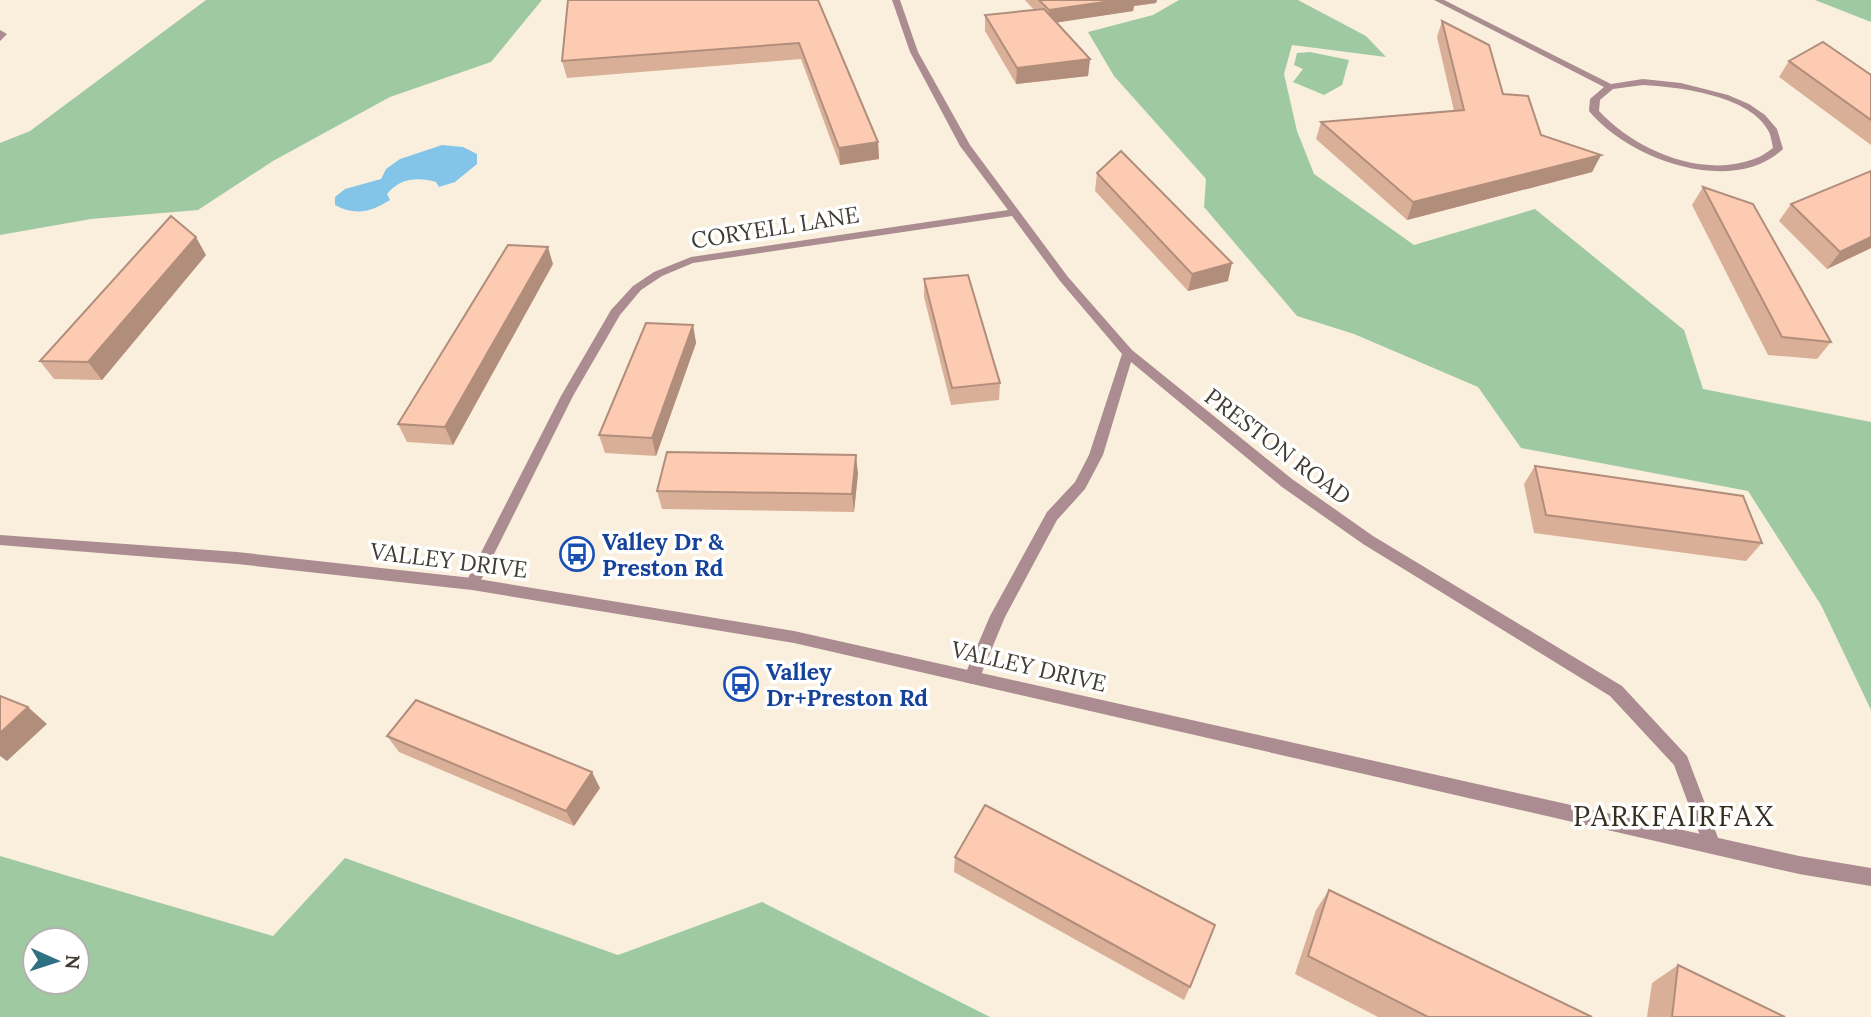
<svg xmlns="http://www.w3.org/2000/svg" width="1871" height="1017" font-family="Lora,serif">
  <rect width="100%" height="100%" fill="#faefdd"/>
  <!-- green -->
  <path fill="#9fcaa1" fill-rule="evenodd" d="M206,0h336l-51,62 -101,35 -117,64 -75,49 -107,9 -91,16v-92l30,-12z
    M1179,0h119l68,36 20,21 -94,-12 -8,29 13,57 17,43 100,71 121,-36 149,121 19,59 168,33v288l-50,-105 -73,-114 -227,-43 -43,-61 -124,-53 -57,-18 -93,-109 2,-28 -92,-103 -26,-44 65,-17z
    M1815,0h56v22z
    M1310,52l39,8 -7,25 -18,10 -31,-13 10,-13 -9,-4 3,-12z
    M0,856l273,80 72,-78 273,97 144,-53 228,115h-990zM35,940h42v42h-42z"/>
  <!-- water -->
  <path fill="#82c5e8" d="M442,145l21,2 14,7v10l-22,18 -16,5 -3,-5c-18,-5 -36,-4 -49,12l3,6c-19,12 -35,16 -55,5v-8l10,-8 36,-10 5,-10 14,-10z"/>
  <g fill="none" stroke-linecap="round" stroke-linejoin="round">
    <!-- minor -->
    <path fill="#aa8c91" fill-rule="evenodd" d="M892,0h8l18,52 52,93 98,132 64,73 160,129 81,57 249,150 65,70 33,87 -3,6 -6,3 -6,-3 -31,-84 -64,-69 -247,-152 -81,-57 -151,-125 -28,93 -18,34 -28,31 -52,97 -27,65 -6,2 -6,-2 -2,-5 26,-61 57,-104 28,-30 14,-27 33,-101 -62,-73 -48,-65 -319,47 -31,13 -21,14 -21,25 -47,81 -96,192h-10l-2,-4 96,-188 50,-86 22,-24 21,-14 37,-15 317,-47 -48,-64 -50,-94z
      M1434,0h10l167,84 32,-5 38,4 47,12 21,9 16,11 12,14 6,20c-51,48 -155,10 -194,-38l1,-12 14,-12zM1643,85c35,2 108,10 126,47 2,4 3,11 4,16 -6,4 -12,9 -19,11 -53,20 -120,-10 -155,-48l1,-11 13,-11z
      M0,30l7,4 -7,7z"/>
    <!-- tertiary -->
    <path fill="#aa8c91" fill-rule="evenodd" d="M0,535l237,17 235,26 322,53 1005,225 72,12v18l-72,-12 -1005,-231 -322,-53 -235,-26 -237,-19z"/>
  </g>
  <!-- wall -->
  <path fill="#daaf98" d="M818,0l60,142 1,17 -39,6 -39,-106 -234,19 -5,-17z
    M1025,0h132l-1,3 -22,3 -1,5 -77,11 34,37 -2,17 -72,8 -31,-53v-16l49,-5z
    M1442,21l61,73 38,41 60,20 -9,17 -185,48 -91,-81 5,-17 133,-11 -17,-74z
    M1789,61l82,14v70l-92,-68z
    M1097,173l131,108 -40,10 -93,-100z
    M1703,187l128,155 -14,17 -49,-4 -76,-150z
    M1791,204l80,44 -44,21 -48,-48z
    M206,255l-104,125 -48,-1 -14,-18z
    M553,264l-100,181 -46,-3 -9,-18z
    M924,279l76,104 -1,17 -48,5 -27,-108z
    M693,325l3,18 -40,113 -51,-3 -6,-18z
    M1535,466l227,77 -16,18 -212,-28 -10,-49z
    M858,473l-4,39 -192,-3 -5,-18z
    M387,736l213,52 -26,38 -175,-74z
    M955,857l235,130 -6,13 -230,-128z
    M1329,890l263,127h-214l-83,-43 21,-64z
    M1678,965l107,52h-138l5,-34z"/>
  <!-- shaded-wall -->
  <path fill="#b18e7c" d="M1118,0h39l-1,3 -22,3 -1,5 -85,13 1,-14z
    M1090,59l-2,17 -72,8 1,-16z
    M878,142l1,17 -39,6 -1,-17z
    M1601,155l-9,17 -185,48 6,-18z
    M196,237l10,18 -104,125 -14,-18z
    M1871,237v11l-44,21 13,-17z
    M548,247l5,17 -100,181 -8,-18z
    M1232,263l-4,18 -40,10 4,-17z
    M693,325l3,18 -40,113 -4,-18z
    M856,455l2,18 -4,39 -2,-18z
    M28,707l19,17 -40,37 -7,-5v-23z
    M592,772l8,16 -26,38 -8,-15z"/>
  <!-- building -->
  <path fill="#fdcbb1" stroke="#b18e7c" stroke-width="2" d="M568,0h250l60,142 -39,6 -40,-105 -237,18z
    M1039,0h79l-69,10z
    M1044,9l46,50 -73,9 -32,-53z
    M1442,21l47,24 14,49 25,2 13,39 60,20 -188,47 -92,-80 143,-12z
    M1823,42l48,33v45l-82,-59z
    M1121,151l111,112 -40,11 -95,-101z
    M1871,171v66l-31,15 -49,-48z
    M1703,187l50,17 78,138 -49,-5z
    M171,216l25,21 -108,125 -48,-1z
    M508,245l40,2 -103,180 -47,-3z
    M968,275l32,108 -48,5 -28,-109z
    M646,323l47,2 -41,113 -53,-3z
    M667,452l189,3 -4,39 -195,-3z
    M1535,466l208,30 19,47 -216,-28z
    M0,696l28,11 -28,26z
    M416,700l176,72 -26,39 -179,-75z
    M985,805l230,120 -25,62 -235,-130z
    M1329,890l263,127h-164l-120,-61z
    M1678,965l107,52h-113z"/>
  <!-- icons -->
  <defs>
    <g id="bus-ring" transform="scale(1.75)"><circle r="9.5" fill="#fff" stroke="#1a4fb4" stroke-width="1.5"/><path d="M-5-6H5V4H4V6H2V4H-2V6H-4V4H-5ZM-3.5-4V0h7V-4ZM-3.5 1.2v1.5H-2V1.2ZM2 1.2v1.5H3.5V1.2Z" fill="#1a4fb4"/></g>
  </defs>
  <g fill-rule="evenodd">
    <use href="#bus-ring" x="577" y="554"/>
    <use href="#bus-ring" x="741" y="684"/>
  </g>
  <g text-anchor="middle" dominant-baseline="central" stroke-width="7" stroke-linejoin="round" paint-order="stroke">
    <!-- street labels -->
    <g font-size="23" fill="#413d35" stroke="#fff">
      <text transform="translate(775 227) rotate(-9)">CORYELL LANE</text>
      <text transform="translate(1278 446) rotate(37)">PRESTON ROAD</text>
      <text transform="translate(449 560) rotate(7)">VALLEY DRIVE</text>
      <text transform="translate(1029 666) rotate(13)">VALLEY DRIVE</text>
    </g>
    <!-- transit labels -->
    <g font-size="23" font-weight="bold" fill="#164399" stroke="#fff" text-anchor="start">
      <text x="602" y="541">Valley Dr &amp;<tspan x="602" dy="26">Preston Rd</tspan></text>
      <text x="766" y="671">Valley<tspan x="766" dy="26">Dr+Preston Rd</tspan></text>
    </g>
    <!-- near-neighbourhood labels -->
    <g font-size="28" letter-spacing="2" fill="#362f20" stroke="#fff">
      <text x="1674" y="816">PARKFAIRFAX</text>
    </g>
  </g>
  <!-- north arrow -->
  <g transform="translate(56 961) rotate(93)"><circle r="33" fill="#ffffff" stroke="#b3b1ae" stroke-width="2"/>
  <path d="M0-5L12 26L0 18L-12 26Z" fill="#307084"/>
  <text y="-10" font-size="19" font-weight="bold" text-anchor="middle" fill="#413d35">N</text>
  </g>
</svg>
